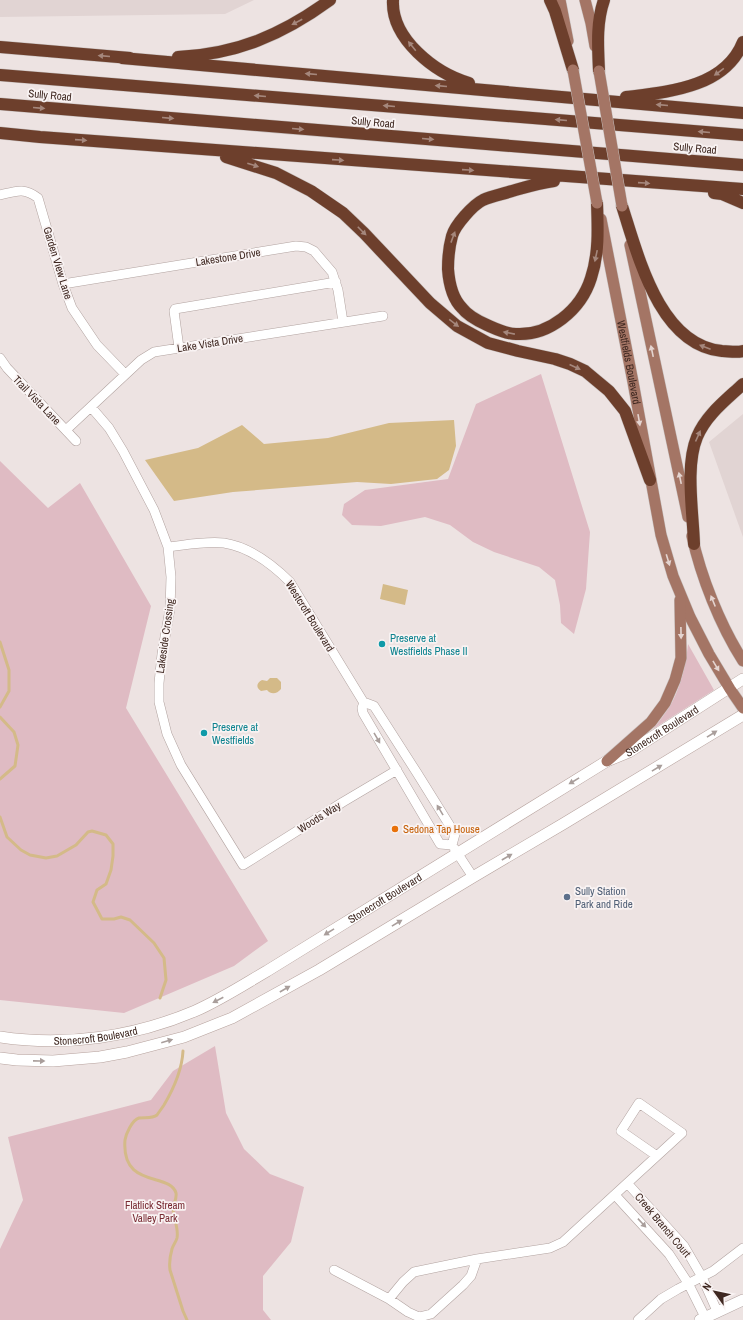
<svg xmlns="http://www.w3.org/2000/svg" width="743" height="1320" font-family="'Archivo Narrow',sans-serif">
  <rect width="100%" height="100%" fill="#ede3e2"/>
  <!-- built -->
  <path fill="#e1d4d3" d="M0,0h254l-29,14 -225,3z
    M743,414v123l-34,-95z"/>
  <!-- green -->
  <path fill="#dfbbc3" d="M541,374l49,158 -4,57 -12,45 -13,-11 -1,-18 -5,-25 -16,-13 -45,-15 -21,-10 -23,-17 -25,-8 -44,9 -29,-1 -10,-10 2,-11 21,-14 83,-11 28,-75z
    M0,461l48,47 32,-25 71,123 -25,102 142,233 -34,25 -110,47 -124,-13z
    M688,644l26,46 -61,39c5,-6 10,-13 15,-20 12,-18 18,-44 20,-65z
    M215,1046l11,67 18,36 26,25 34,13 -13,55 -28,34v34l8,10h-271v-71l23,-49 -15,-63 143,-37 22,-29z"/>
  <!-- water -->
  <path fill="#d4ba88" d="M454,420l2,26 -7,24 -12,9 -46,5 -34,-2 -124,10 -59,9 -29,-41 53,-12 44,-23 22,19 64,-6 61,-15z
    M383,584l25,6 -3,15 -25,-6z
    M270,678h7l4,4v7c-4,5 -10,6 -14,1l-6,1c-5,-3 -5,-8 1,-11l5,1z"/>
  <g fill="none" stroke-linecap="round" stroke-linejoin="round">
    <!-- stream -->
    <path stroke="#d4ba88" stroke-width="3" d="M0,642l9,28v21l-9,16
      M0,717l14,15 4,13 -3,21 -15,13
      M0,817l7,20 14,13 9,5 16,3 11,-2 19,-11 12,-13 4,-1 14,4 7,9v12l-2,14 -5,14 -9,6 -4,12 9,17h12l7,-2 9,3 24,23 10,15 2,22 -6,18
      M183,1051c-1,20 -9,37 -19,54 -2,3 -5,7 -7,10 -5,4 -12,2 -18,3 -7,2 -13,16 -14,22 -4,49 45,32 51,53 1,5 -2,10 -3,15 0,10 6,20 4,30 -1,4 -4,7 -5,11 -2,7 -3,14 -2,21l13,41 4,9"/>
    <!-- minor casing -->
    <g stroke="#b2a3a0" stroke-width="10">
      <path id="minor" d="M0,195c16,-4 24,-8 38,3l25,86 9,24 25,37 28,29
        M63,284l233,-38 10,1 8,4 18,21 6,18 5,32
        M179,348l-5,-37 1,-2 161,-27
        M0,358l7,10 69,73
        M91,407l18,21 14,23 31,59 14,37 3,30 -1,32 -8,45 -3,29v19l8,32 14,31 62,100 100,-63 54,-32
        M66,430l75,-70 13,-8 229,-36
        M168,547c18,-2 37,-6 56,-4 25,4 49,22 66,39l74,121 -2,5 1,5 77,131 12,1
        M364,703h2l8,3 43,67 38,61 -3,11
        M454,848l19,29
        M628,1184l56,62 18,31 15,34
        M615,1195l54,59 19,29 17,34
        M334,1270l55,29 14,-17 11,-10 63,-13 73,-11 13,-6 119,-109 -43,-30 -18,28 36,25
        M389,1299l19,13 11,5 12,-3 32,-29 8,-9 6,-17
        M638,1320l23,-21 17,-10 35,-18 30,-23"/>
    </g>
    <!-- tertiary casing -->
    <g stroke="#b2a3a0" stroke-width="12">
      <path id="tertiary" d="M700,1320l43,-20"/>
    </g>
    <!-- secondary casing -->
    <g stroke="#b6a29d" stroke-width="12">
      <g id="secondary">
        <path id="s1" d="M0,1037c65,10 134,0 195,-26 25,-11 48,-26 72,-40l340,-210 22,-9 114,-73"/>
        <path d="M0,1058l17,2 36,1 47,-4 27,-5 57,-15 48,-19 87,-48 154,-93 90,-53 180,-109"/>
      </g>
    </g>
    <!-- primary casing -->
    <g stroke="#c5bebc" stroke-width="12">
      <g id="primary">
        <path d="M560,0l8,41"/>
        <path d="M585,0l6,23 4,23"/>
        <path id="s2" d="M601,219l32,163 28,153 12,41 17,41 19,37 21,35 13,19"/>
        <path d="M630,245l58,272"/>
        <path d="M692,536c9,41 28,89 51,125"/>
        <path d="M607,761l44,-39 14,-19 10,-23 6,-22 -1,-58"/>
      </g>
    </g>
    <!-- motorway casing -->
    <g stroke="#c5bebc" stroke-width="13">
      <path id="motorway" d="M393,0c-2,39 42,73 76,83
        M550,0l5,11 18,59
        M0,47l130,11
        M178,57c59,-3 104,-22 152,-57
        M122,58l621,55
        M599,71c-1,-24 -3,-48 5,-71
        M0,75l743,60
        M626,97c41,-5 99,-9 117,-55
        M0,104l743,61
        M0,133l40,4 703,52
        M226,157l50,16 35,18 32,22 21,20 66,70 27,23 31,17 30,8 37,8 15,5 15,7 24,20 16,20 25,69
        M554,181c-15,2 -28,6 -42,10 -9,3 -20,5 -29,9 -10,5 -28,25 -31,36 -3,11 -4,22 -4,33 1,14 4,29 14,39 6,8 16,13 25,17 9,4 19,9 29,9 33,2 65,-24 75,-56 8,-24 7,-49 6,-75
        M714,193l8,1 21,9
        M622,206c16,49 37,139 100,145 7,0 14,2 21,0
        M694,544c-1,-32 -9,-78 3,-107 9,-22 29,-37 46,-53"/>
    </g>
    <!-- minor -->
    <use href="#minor" stroke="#fff" stroke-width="9"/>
    <!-- tertiary -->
    <use href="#tertiary" stroke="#fff" stroke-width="11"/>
    <!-- secondary -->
    <use href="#secondary" stroke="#fff" stroke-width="11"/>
    <!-- primary -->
    <use href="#primary" stroke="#a47565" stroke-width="11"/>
    <!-- motorway -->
    <use href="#motorway" stroke="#6d3f2c" stroke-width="12"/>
    <!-- primary-bridge casing -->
    <g stroke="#c5bebc" stroke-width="12" stroke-linecap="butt">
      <path id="primary-bridge" d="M573,70l24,133
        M599,71l23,135"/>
    </g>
    <!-- primary-bridge -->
    <use href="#primary-bridge" stroke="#a47565" stroke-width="11"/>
  </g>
  <!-- one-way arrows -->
  <defs><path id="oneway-solid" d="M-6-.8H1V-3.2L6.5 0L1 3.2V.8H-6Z"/></defs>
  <g fill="#a5877c">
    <use href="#oneway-solid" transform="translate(297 22) rotate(152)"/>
    <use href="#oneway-solid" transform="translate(412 46) rotate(-129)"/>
    <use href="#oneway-solid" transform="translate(104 56) rotate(-175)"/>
    <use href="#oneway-solid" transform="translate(719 72) rotate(144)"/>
    <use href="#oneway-solid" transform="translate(311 74) rotate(-175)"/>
    <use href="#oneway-solid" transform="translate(441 86) rotate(-175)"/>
    <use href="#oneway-solid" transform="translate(260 96) rotate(-175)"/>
    <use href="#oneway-solid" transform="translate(662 105) rotate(-175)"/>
    <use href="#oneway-solid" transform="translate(389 106) rotate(-175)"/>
    <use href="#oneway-solid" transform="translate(39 108) rotate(5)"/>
    <use href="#oneway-solid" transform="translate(168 118) rotate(5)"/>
    <use href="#oneway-solid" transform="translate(561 120) rotate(-175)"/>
    <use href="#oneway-solid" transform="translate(298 129) rotate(5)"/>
    <use href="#oneway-solid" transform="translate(704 132) rotate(-175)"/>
    <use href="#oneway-solid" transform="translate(428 139) rotate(5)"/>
    <use href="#oneway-solid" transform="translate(81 140) rotate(4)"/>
    <use href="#oneway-solid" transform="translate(338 160) rotate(4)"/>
    <use href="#oneway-solid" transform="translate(253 165) rotate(18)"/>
    <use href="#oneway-solid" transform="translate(468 170) rotate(4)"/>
    <use href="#oneway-solid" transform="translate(644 183) rotate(4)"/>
    <use href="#oneway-solid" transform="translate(362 231) rotate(45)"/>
    <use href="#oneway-solid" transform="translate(453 237) rotate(-70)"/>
    <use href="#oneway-solid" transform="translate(596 256) rotate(102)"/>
    <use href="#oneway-solid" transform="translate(454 323) rotate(37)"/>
    <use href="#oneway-solid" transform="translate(509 333) rotate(-169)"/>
    <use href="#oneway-solid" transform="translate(705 347) rotate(-159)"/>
    <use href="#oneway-solid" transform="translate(575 367) rotate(25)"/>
    <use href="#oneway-solid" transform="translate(698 436) rotate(-66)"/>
  </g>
  <g fill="#e4d4d0">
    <use href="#oneway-solid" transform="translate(652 351) rotate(-102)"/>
    <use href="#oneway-solid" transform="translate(639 420) rotate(80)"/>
    <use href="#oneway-solid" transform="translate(680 478) rotate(-102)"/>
    <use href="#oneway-solid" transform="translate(668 560) rotate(73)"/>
    <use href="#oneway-solid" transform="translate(713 601) rotate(-112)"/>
    <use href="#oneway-solid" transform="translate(681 633) rotate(89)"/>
    <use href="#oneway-solid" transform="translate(716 666) rotate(59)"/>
  </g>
  <g fill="#a99e9b">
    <use href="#oneway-solid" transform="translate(712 734) rotate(-32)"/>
    <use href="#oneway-solid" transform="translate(377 738) rotate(60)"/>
    <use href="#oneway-solid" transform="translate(657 768) rotate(-31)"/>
    <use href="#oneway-solid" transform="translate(574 781) rotate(149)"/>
    <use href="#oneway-solid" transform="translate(440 810) rotate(-121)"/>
    <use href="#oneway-solid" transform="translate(507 857) rotate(-30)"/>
    <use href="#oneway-solid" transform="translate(397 923) rotate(-31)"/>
    <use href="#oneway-solid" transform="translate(329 932) rotate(148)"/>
    <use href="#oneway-solid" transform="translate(285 989) rotate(-30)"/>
    <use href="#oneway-solid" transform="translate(218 1000) rotate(153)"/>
    <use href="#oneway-solid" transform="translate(167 1041) rotate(-16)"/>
    <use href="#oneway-solid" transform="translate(39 1061) rotate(1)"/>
    <use href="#oneway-solid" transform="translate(642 1223) rotate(47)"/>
  </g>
  <!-- markers -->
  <g fill="#0f9aa8" stroke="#f9f3f3" stroke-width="1.5">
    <circle cx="382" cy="644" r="4"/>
    <circle cx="204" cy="733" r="4"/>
  </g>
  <circle fill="#e8710a" stroke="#f9f3f3" stroke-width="1.5" cx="395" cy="829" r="4"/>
  <circle fill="#5c6f8a" stroke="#f9f3f3" stroke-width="1.5" cx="567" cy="897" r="4"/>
  <g text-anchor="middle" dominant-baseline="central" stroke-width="3.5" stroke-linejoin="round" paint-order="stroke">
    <!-- street labels -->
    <g font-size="11" fill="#3f2821" stroke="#f9f3f3">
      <text transform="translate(50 95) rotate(5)">Sully Road</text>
      <text transform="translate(373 122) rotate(5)">Sully Road</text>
      <text transform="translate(695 148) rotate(5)">Sully Road</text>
      <text transform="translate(228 257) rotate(-9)">Lakestone Drive</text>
      <text transform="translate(58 263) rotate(73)">Garden View Lane</text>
      <text transform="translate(210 343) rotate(-9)">Lake Vista Drive</text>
      <text stroke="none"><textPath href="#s2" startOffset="146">Westfields Boulevard</textPath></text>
      <text transform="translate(37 400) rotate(46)">Trail Vista Lane</text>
      <text transform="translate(310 616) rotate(58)">Westcroft Boulevard</text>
      <text transform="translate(165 636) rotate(-82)">Lakeside Crossing</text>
      <text stroke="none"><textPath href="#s1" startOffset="744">Stonecroft Boulevard</textPath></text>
      <text transform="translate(319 817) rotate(-32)">Woods Way</text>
      <text stroke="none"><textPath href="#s1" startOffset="420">Stonecroft Boulevard</textPath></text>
      <text stroke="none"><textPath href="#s1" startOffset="96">Stonecroft Boulevard</textPath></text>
      <text transform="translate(663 1225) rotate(50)">Creek Branch Court</text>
    </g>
    <!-- culture labels -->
    <g font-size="11" fill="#0d838f" stroke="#f9f3f3" text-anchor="start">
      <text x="390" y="638">Preserve at<tspan x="390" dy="13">Westfields Phase II</tspan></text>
      <text x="212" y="727">Preserve at<tspan x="212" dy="13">Westfields</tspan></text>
    </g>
    <!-- food labels -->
    <g font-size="11" fill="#c56008" stroke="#f9f3f3" text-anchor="start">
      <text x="403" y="829">Sedona Tap House</text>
    </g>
    <!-- service labels -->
    <g font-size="11" fill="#4e5e75" stroke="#f9f3f3" text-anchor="start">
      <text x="575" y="891">Sully Station<tspan x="575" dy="13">Park and Ride</tspan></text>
    </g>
    <!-- park labels -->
    <g font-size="11" fill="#782a32" stroke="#f9f3f3">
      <text x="155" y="1205">Flatlick Stream<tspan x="155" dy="13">Valley Park</tspan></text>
    </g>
  </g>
  <!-- north arrow -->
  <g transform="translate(715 1292) rotate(303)" stroke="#f9f3f3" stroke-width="3" paint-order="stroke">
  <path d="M0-3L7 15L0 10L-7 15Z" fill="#3f2821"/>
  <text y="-6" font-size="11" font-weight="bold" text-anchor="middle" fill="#3f2821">N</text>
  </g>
</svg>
